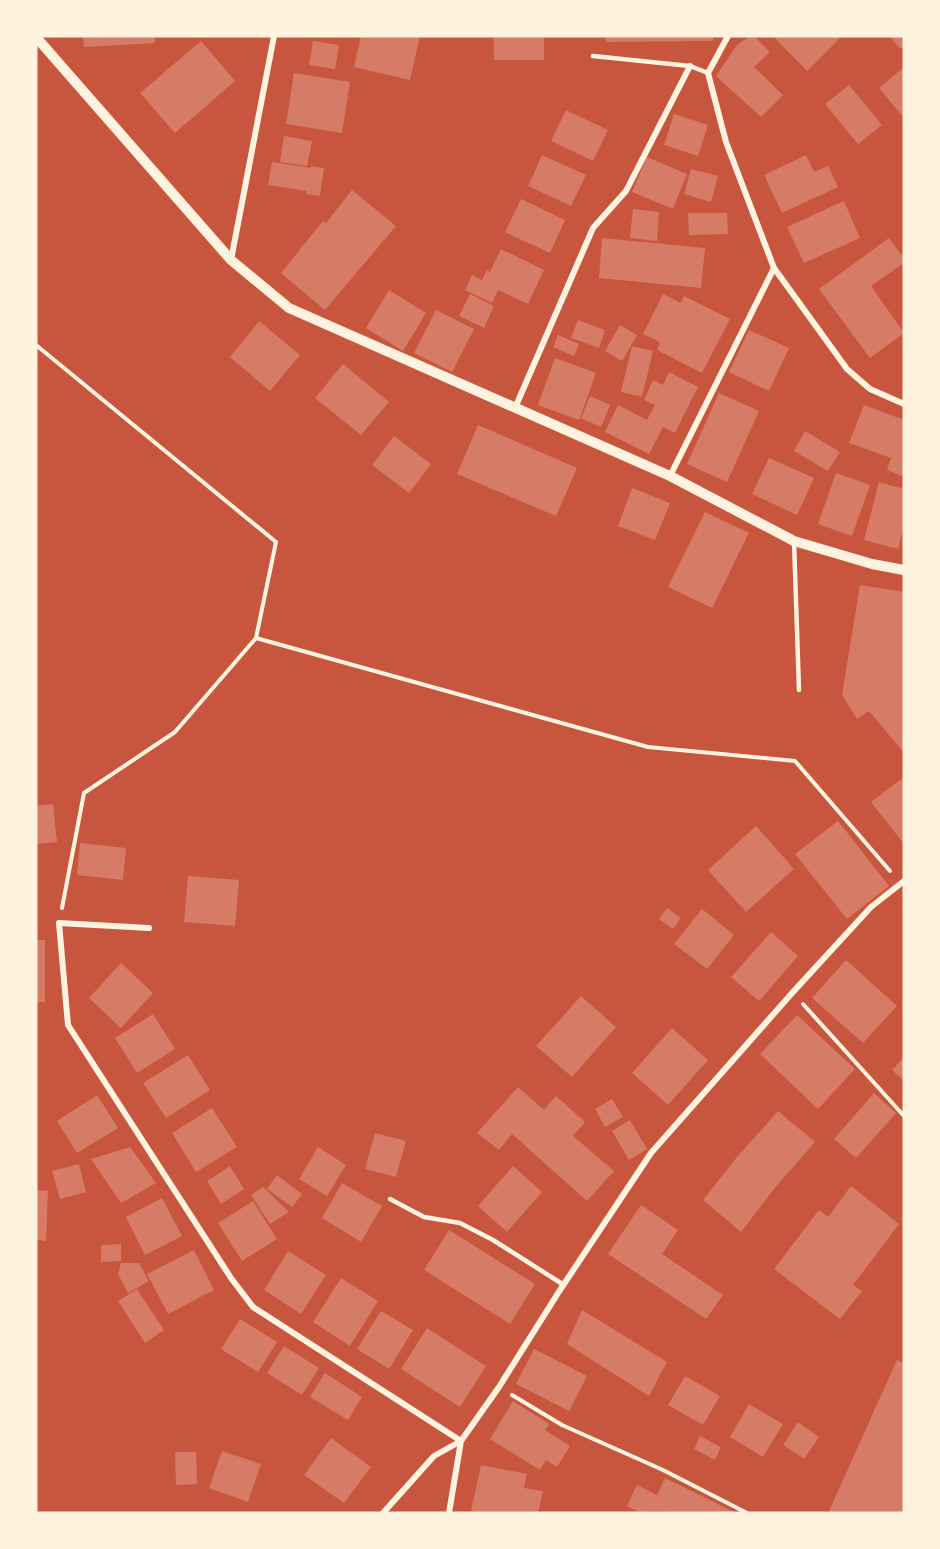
<svg xmlns="http://www.w3.org/2000/svg" width="940" height="1549" font-family="'IBM Plex Sans',sans-serif">
  <rect width="100%" height="100%" fill="#c8553d"/>
  <!-- building -->
  <path fill="#d67c66" d="M83,36h72v7l-71,4z
    M361,36h59l-10,44 -56,-13z
    M494,36h50v24h-50z
    M606,36h107v5l-107,1z
    M750,36h4l16,16 -16,15 29,28 -22,22 -45,-41 21,-31z
    M773,36h69l-35,35z
    M890,36h14v10l-4,3z
    M201,41l34,40 -60,52 -35,-40z
    M313,41l26,4 -4,24 -26,-4z
    M904,67v51l-25,-30z
    M294,73l56,9 -8,51 -56,-9z
    M849,85l33,40 -24,19 -33,-40z
    M566,110l42,20 -15,31 -42,-20z
    M674,114l34,11 -10,31 -34,-11z
    M284,136l28,5 -5,25 -27,-4z
    M542,155l44,20 -15,31 -43,-20z
    M806,155l8,17 14,-6 10,21 -56,26 -18,-38z
    M647,157l40,17 -14,35 -41,-17z
    M272,162l39,6v-2l13,2 -4,28 -14,-2 1,-3 -39,-6z
    M691,169l27,7 -7,26 -27,-8z
    M352,190l44,36 -71,84 -44,-37 42,-52 3,2z
    M521,199l44,21 -15,33 -45,-21z
    M844,201l16,37 -56,25 -17,-36z
    M633,209l26,3 -2,29 -27,-3z
    M688,213h39l1,21 -39,1z
    M602,238l103,10 -4,40 -102,-10z
    M889,238l15,20v5l-33,23 33,47 -34,25 -51,-69z
    M501,249l43,21 -16,34 -30,-14 -6,13 -27,-13 7,-15 10,5 5,-10 3,2z
    M389,290l37,23 -23,38 -37,-23z
    M470,294l24,12 -10,22 -25,-12z
    M663,294l18,9 3,-7 46,23 -28,54 -45,-23 3,-8 -17,-8z
    M436,310l38,19 -22,43 -38,-19z
    M578,320l27,10 -6,18 -28,-10z
    M259,321l41,34 -30,36 -40,-34z
    M620,325l17,10 -15,26 -17,-10z
    M749,330l40,18 -20,43 -40,-19z
    M558,335l21,9 -5,12 -21,-9z
    M632,346l21,5 -11,46 -21,-5z
    M555,358l41,15 -17,47 -41,-15z
    M343,364l46,38 -28,33 -46,-37z
    M669,372l29,15 -23,46 -12,-6 -14,27 -44,-22 13,-27 29,15 8,-15 -11,-5 9,-20 10,5z
    M719,393l40,18 -32,71 -40,-18z
    M590,396l20,9 -9,22 -20,-9z
    M864,405l40,15v57l-17,-7 4,-12 -42,-15z
    M478,425l99,43 -21,48 -99,-42z
    M805,431l35,21 -12,19 -34,-20z
    M394,436l37,28 -22,29 -37,-28z
    M769,458l45,20 -17,37 -45,-21z
    M836,473l34,12 -18,51 -34,-12z
    M879,482l25,7v36l-6,24 -34,-9z
    M632,488l38,15 -15,37 -37,-14z
    M705,512l44,21 -37,75 -44,-21z
    M860,585l44,7v161l-35,-42 -12,8 -15,-24z
    M904,777v67l-33,-42z
    M53,804l4,38 -21,2v-38z
    M838,821l51,65 -42,33 -52,-65z
    M756,826l38,43 -48,43 -38,-42z
    M80,843l46,5 -3,32 -46,-5z
    M188,876l51,4 -4,46 -51,-4z
    M667,908l14,10 -8,11 -14,-10z
    M702,909l32,26 -27,34 -33,-25z
    M771,932l27,24 -39,45 -28,-24z
    M36,940h9v62h-9z
    M846,960l51,46 -34,37 -51,-45z
    M121,963l32,30 -32,35 -32,-30z
    M581,996l35,31 -44,50 -36,-31z
    M153,1014l22,35 -38,24 -22,-35z
    M797,1015l58,54 -37,40 -58,-55z
    M672,1028l36,32 -40,45 -36,-32z
    M188,1055l22,35 -44,28 -23,-35z
    M904,1057v24l-12,-11z
    M518,1087l26,23 12,-14 29,26 -12,14 41,35 -27,30 -75,-67 -13,16 -22,-17z
    M874,1093l22,20 -40,45 -22,-19z
    M97,1095l21,33 -41,25 -20,-32z
    M612,1099l11,18 -18,10 -10,-18z
    M212,1108l25,39 -41,25 -24,-39z
    M778,1111l37,31 -41,47 -33,43 -38,-32 34,-43z
    M630,1120l17,29 -18,11 -17,-29z
    M375,1133l31,8 -10,36 -31,-8z
    M130,1147l26,36 -35,20 -30,-44z
    M318,1147l28,18 -19,31 -28,-17z
    M79,1164l7,28 -26,7 -8,-28z
    M230,1166l14,23 -23,15 -14,-23z
    M513,1166l29,26 -35,40 -29,-26z
    M277,1175l25,19 -10,13 -25,-18z
    M342,1183l40,23 -21,36 -39,-24z
    M851,1186l48,38 -46,61 9,6 -22,28 -66,-50 45,-59 9,7z
    M263,1187l26,25 -19,12 -19,-29z
    M36,1190l12,1 -2,50 -10,-1z
    M162,1198l20,38 -37,19 -19,-38z
    M253,1201l24,38 -35,22 -24,-38z
    M641,1205l37,25 -16,24 61,41 -17,24 -98,-65z
    M449,1230l86,54 -25,40 -86,-54z
    M121,1244v17l-20,1v-17z
    M194,1250l20,40 -46,24 -21,-40z
    M288,1251l38,24 -25,39 -37,-24z
    M121,1263h18l10,18 -21,12 -10,-19z
    M341,1278l37,23 -28,45 -37,-24z
    M137,1289l27,41 -19,13 -27,-42z
    M582,1310l85,52 -18,34 -82,-52z
    M381,1311l32,19 -24,39 -32,-20z
    M240,1319l37,23 -19,30 -37,-23z
    M427,1328l59,38 -26,41 -59,-38z
    M284,1346l35,22 -17,27 -35,-22z
    M534,1349l53,27 -18,35 -53,-27z
    M897,1360l7,3v150h-72l-3,-2z
    M325,1373l37,24 -14,23 -38,-23z
    M685,1376l35,20 -17,29 -35,-20z
    M513,1401l36,23 -4,6 25,16 -13,21 -11,-7 -6,10 -50,-31z
    M749,1404l34,20 -20,33 -33,-20z
    M798,1422l21,15 -15,22 -21,-14z
    M700,1436l21,11 -6,13 -21,-11z
    M331,1438l40,29 -27,36 -40,-28z
    M222,1451l39,13 -13,38 -39,-14z
    M175,1452h21l1,32 -21,1z
    M481,1465l46,9 -3,14 19,3 -5,22h-56l-11,-2z
    M665,1478l71,35 -84,-2 -11,2 -14,-7 10,-21 20,10z"/>
  <g fill="none" stroke-linecap="round" stroke-linejoin="round">
    <!-- path -->
    <path stroke="#fff3e0" stroke-width="4" d="M36,345l240,197 -20,96 -81,94 -91,61 -22,115
      M256,638l392,109 147,14 95,110
      M803,1004l101,112
      M512,1395l50,30 101,45 84,43"/>
    <!-- service -->
    <path stroke="#fff3e0" stroke-width="4.5" d="M593,56l97,10 18,7
      M794,541l5,149
      M390,1199l34,18 36,6 33,17 71,45"/>
    <!-- minor -->
    <path stroke="#fff3e0" stroke-width="6" d="M728,36l-20,37 18,69 48,126 73,101 23,20 34,15
      M231,260l43,-224
      M515,408l78,-180 33,-37 64,-125
      M670,476l104,-208
      M149,928l-90,-5 9,102 163,253 22,29 208,134
      M383,1513l51,-57 27,-15
      M449,1513l12,-72 38,-54 61,-97 91,-137 142,-161 78,-85 33,-26"/>
    <!-- tertiary -->
    <path stroke="#fff3e0" stroke-width="10" d="M36,37l195,223 58,48 381,168 124,65 78,23 32,6"/>
  </g>
  <!-- border -->
  <rect width="940" height="1549" fill="none" stroke="#fff3e0" stroke-width="75"/>
</svg>
